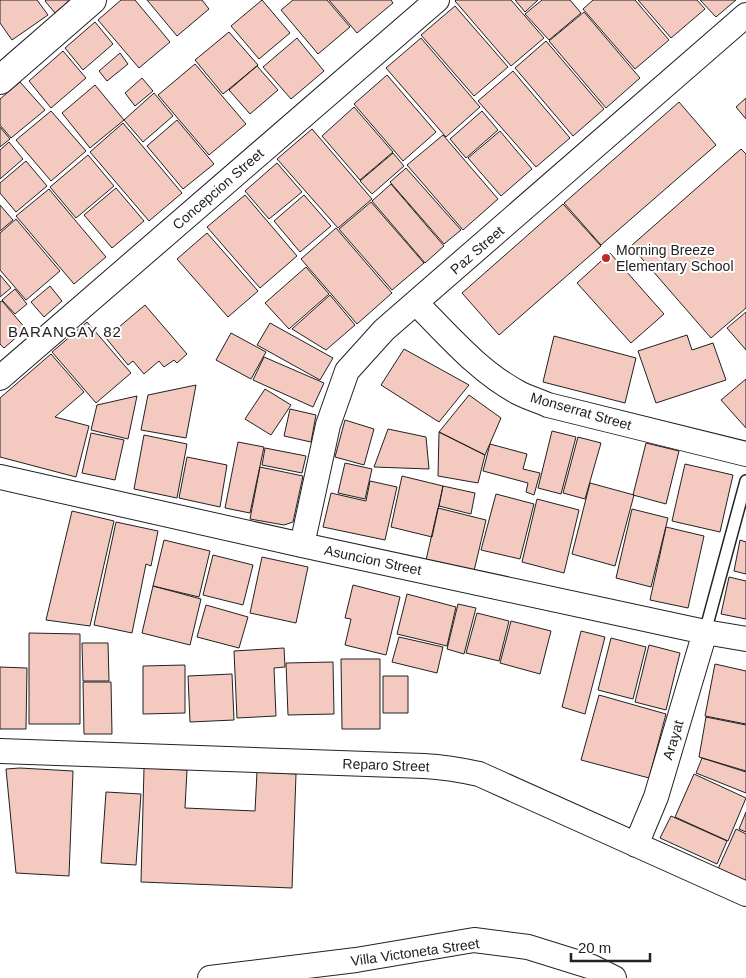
<svg xmlns="http://www.w3.org/2000/svg" width="746" height="978" font-family="Arial,sans-serif">
  <rect width="100%" height="100%" fill="#fff"/>
  <!-- building -->
  <path fill="#f3c9c0" stroke="#222" d="M0,0h37l11,15 -36,25 -12,-17z
    M46,0h24l-15,13 -10,-12z
    M121,0h14l35,42 -31,26 -41,-48z
    M147,0h55l7,9 -32,27z
    M262,0l28,33 -31,26 -28,-33z
    M293,0h34l23,27 -32,27 -37,-44z
    M329,0h62l2,3 -36,30z
    M456,0h55l33,38 -33,28 -56,-65z
    M515,0h23l-13,12z
    M542,0h28l11,13 -32,27 -24,-26z
    M593,0h42l34,40 -34,29 -52,-60z
    M638,0h59l8,9 -34,29z
    M700,0h36l-20,17z
    M455,6l53,61 -34,29 -53,-61z
    M584,12l56,66 -34,30 -57,-67z
    M95,22l18,22 -30,26 -18,-22z
    M229,32l29,33 -35,29 -28,-34z
    M297,38l27,33 -33,28 -28,-32z
    M421,38l59,69 -34,30 -60,-69z
    M546,41l58,68 -31,27 -58,-68z
    M63,51l23,27 -35,30 -22,-27z
    M120,53l8,11 -21,17 -8,-10z
    M195,64l51,60 -37,31 -51,-60z
    M257,66l21,24 -28,24 -21,-24z
    M513,71l57,67 -34,29 -58,-66z
    M387,75l49,57 -33,29 -49,-57z
    M142,78l11,13 -18,15 -10,-13z
    M20,82l25,28 -34,28 -11,-13v-26z
    M95,85l29,35 -34,28 -28,-35z
    M154,93l19,23 -30,26 -19,-22z
    M746,98v21l-10,-12z
    M679,102l37,43 -115,100 -37,-42z
    M354,107l39,45 -33,28 -38,-44z
    M51,111l35,40 -35,30 -35,-41z
    M482,111l16,19 -32,28 -16,-19z
    M177,120l37,44 -31,25 -36,-43z
    M123,123l59,70 -33,28 -59,-69z
    M0,127l10,12 -10,8z
    M312,129l60,70 -34,29 -61,-69z
    M500,131l32,38 -31,27 -33,-38z
    M443,135l55,64 -35,31 -56,-65z
    M9,142l14,17 -23,20v-29z
    M741,149l5,5v154l-35,30 -80,-92z
    M393,153l11,13 -32,28 -12,-13z
    M88,155l26,31 -38,32 -26,-31z
    M26,161l21,25 -31,26 -16,-19v-10z
    M277,163l25,29 -33,27 -24,-28z
    M406,168l55,62 -17,14 -54,-62z
    M391,184l53,62 -19,17 -53,-62z
    M116,188l28,33 -32,27 -28,-33z
    M49,189l57,68 -32,27 -58,-68z
    M245,195l52,61 -37,32 -53,-61z
    M304,195l27,31 -31,26 -26,-31z
    M371,202l53,61 -32,27 -53,-61z
    M563,204l38,42 -102,89 -37,-42z
    M0,205l13,15 -13,11z
    M16,219l44,52 -34,29 -26,-30v-37z
    M336,228l56,65 -35,31 -56,-65z
    M207,233l51,58 -30,26 -51,-58z
    M610,253l54,61 -33,29 -54,-60z
    M306,267l23,27 -40,35 -24,-26z
    M0,275l11,13 -11,9z
    M50,286l12,15 -18,16 -13,-15z
    M15,289l12,15 -12,10 -13,-14z
    M330,295l25,30 -29,25 -34,-21z
    M2,301l24,28 -22,19 -4,-4v-42z
    M145,305l42,49 -10,9 -3,-3 -10,7 -5,-6 -15,13 -11,-13 -5,4 -22,-27z
    M746,312v38l-19,-22z
    M87,322l44,51 -35,30 -44,-51z
    M270,323l63,35 -13,22 -63,-35z
    M231,333l35,19 -15,27 -35,-19z
    M687,335l5,15 21,-7 13,37 -70,23 -18,-52z
    M554,336l82,22 -11,45 -82,-21z
    M404,349l65,36 -30,37 -58,-37z
    M51,354l33,38 -29,25 34,9 -13,51 -76,-20v-59z
    M264,357l60,26 -11,24 -60,-27z
    M746,379v49l-25,-28z
    M196,385l-10,53 -45,-8 7,-35z
    M265,389l26,16 -20,30 -26,-16z
    M469,395l32,23 -16,37 -46,-23z
    M137,396l-9,43 -37,-9 6,-25z
    M290,409l26,6 -5,27 -27,-6z
    M345,420l29,9 -10,36 -29,-8z
    M388,429l38,8 3,32 -55,-2z
    M552,431l24,6 -15,57 -23,-6z
    M439,432l46,23 -7,28 -40,-7z
    M91,433l33,7 -9,40 -33,-7z
    M144,435l43,9 -10,54 -43,-9z
    M578,437l23,6 -16,56 -22,-6z
    M238,442l26,5 -14,66 -25,-5z
    M646,443l33,8 -13,53 -33,-9z
    M490,444l37,10 -4,15 17,4 -6,22 -8,-3 2,-9 -45,-12z
    M265,448l41,8 -4,17 -40,-8z
    M187,457l40,8 -7,42 -41,-9z
    M345,463l27,6 -7,30 -27,-6z
    M685,464l48,11 -13,57 -48,-11z
    M260,467l43,9 -10,46 -9,3 -34,-6z
    M402,476l41,10 -11,51 -41,-10z
    M370,481l27,6 -12,53 -62,-13 8,-34 35,8z
    M590,483l44,12 -19,71 -43,-12z
    M443,486l32,7 -4,21 -32,-8z
    M496,494l38,10 -14,55 -39,-9z
    M537,499l42,11 -15,63 -42,-11z
    M438,508l48,12 -12,51 -48,-11z
    M632,509l36,9 -17,69 -35,-9z
    M72,511l42,10 -24,105 -44,-6z
    M116,522l42,9 -7,35 -5,-2 -14,69 -38,-8z
    M666,527l38,9 -16,72 -38,-8z
    M164,540l46,11 -11,46 -46,-11z
    M740,540l6,2v32l-12,-3z
    M213,555l40,10 -10,40 -40,-10z
    M262,557l46,10 -12,56 -46,-10z
    M729,577l17,4v38l-25,-5z
    M353,585l47,12 -14,58 -41,-10 6,-26 -6,-1z
    M153,586l48,13 -11,46 -48,-12z
    M407,594l49,13 -9,39 -50,-12z
    M458,604l18,4 -12,46 -17,-5z
    M206,605l42,12 -9,31 -42,-11z
    M477,613l32,8 -10,40 -33,-8z
    M511,621l40,10 -11,43 -40,-11z
    M581,631l24,6 -20,77 -23,-7z
    M29,633l51,1v90h-51z
    M399,637l44,10 -6,26 -45,-11z
    M611,638l35,9 -13,52 -35,-9z
    M82,643h26l1,38h-26z
    M649,645l31,8 -14,57 -31,-8z
    M284,648l1,19 -11,1 2,48 -39,2 -3,-67z
    M341,659h39v70h-38z
    M333,662l1,52 -46,1 -2,-52z
    M715,664l31,7v53l-41,-8z
    M185,665v48l-42,1v-48z
    M0,667l27,1 -1,61h-26z
    M232,674l2,46 -44,2 -2,-46z
    M383,676h25v37h-25z
    M83,682h28l1,52h-28z
    M599,695l67,19 -17,64 -68,-18z
    M706,717l40,8v46l-47,-14z
    M702,758l44,14v21l-50,-20z
    M20,768l53,3 -4,105 -53,-3 -10,-104z
    M144,768l43,2 -2,38 70,3 2,-39 39,2 -4,114 -151,-6z
    M694,774l52,24 -18,43 -53,-24z
    M106,792l35,2 -5,71 -35,-2z
    M746,812v20l-7,-3z
    M671,816l56,25 -10,23 -57,-26z
    M736,829l10,5v48l-28,-13z"/>
  <g fill="none" stroke-linecap="round" stroke-linejoin="round">
    <!-- lane casing -->
    <g stroke="#222" stroke-width="14">
      <path id="lane" d="M705,632l41,-151"/>
    </g>
    <!-- street casing -->
    <g stroke="#222" stroke-width="26">
      <path id="street" d="M416,303c32,32 63,69 103,90 10,5 20,8 29,12l198,49
        M0,378l437,-378
        M0,477l302,68 403,87 41,7
        M302,545l26,-120 19,-54 37,-41 362,-315
        M0,751l424,15c19,1 37,4 55,8l267,120
        M636,845l20,-48 49,-165
        M210,978l146,-18 118,-20 54,7 64,20 22,11"/>
    </g>
    <!-- secondary casing -->
    <g stroke="#222" stroke-width="30">
      <path id="secondary" d="M0,80l92,-80"/>
    </g>
    <!-- lane -->
    <use href="#lane" stroke="#fff" stroke-width="11"/>
    <!-- street -->
    <use href="#street" stroke="#fff" stroke-width="24"/>
    <!-- secondary -->
    <use href="#secondary" stroke="#fff" stroke-width="28"/>
  </g>
  <!-- markers -->
  <circle fill="#c62828" stroke="#fff" stroke-width="2" cx="606" cy="258" r="5"/>
  <g text-anchor="middle" dominant-baseline="central" stroke-width="4" stroke-linejoin="round" paint-order="stroke">
    <!-- street labels -->
    <g font-size="14" fill="#222" stroke="#fff">
      <text transform="translate(218 189) rotate(-41)">Concepcion Street</text>
      <text transform="translate(477 250) rotate(-41)">Paz Street</text>
      <text transform="translate(581 411) rotate(16)">Monserrat Street</text>
      <text transform="translate(373 560) rotate(12)">Asuncion Street</text>
      <text transform="translate(673 740) rotate(-73)">Arayat</text>
      <text transform="translate(386 765) rotate(2)">Reparo Street</text>
      <text transform="translate(415 952) rotate(-8)">Villa Victoneta Street</text>
    </g>
    <!-- poi labels -->
    <g font-size="14" fill="#222" stroke="#fff" text-anchor="start">
      <text x="616" y="250">Morning Breeze<tspan x="616" dy="16">Elementary School</tspan></text>
    </g>
    <!-- neighbourhood labels -->
    <g font-size="15" letter-spacing="1" fill="#222" stroke="#fff">
      <text x="65" y="331">BARANGAY 82</text>
    </g>
  </g>
  <!-- scale -->
  <path d="M571 953v8h79v-8" fill="none" stroke="#222222" stroke-width="2.5"/>
  <text x="578" y="953" font-size="15" fill="#222222" stroke="#ffffff" stroke-width="4" paint-order="stroke">20 m</text>
</svg>
